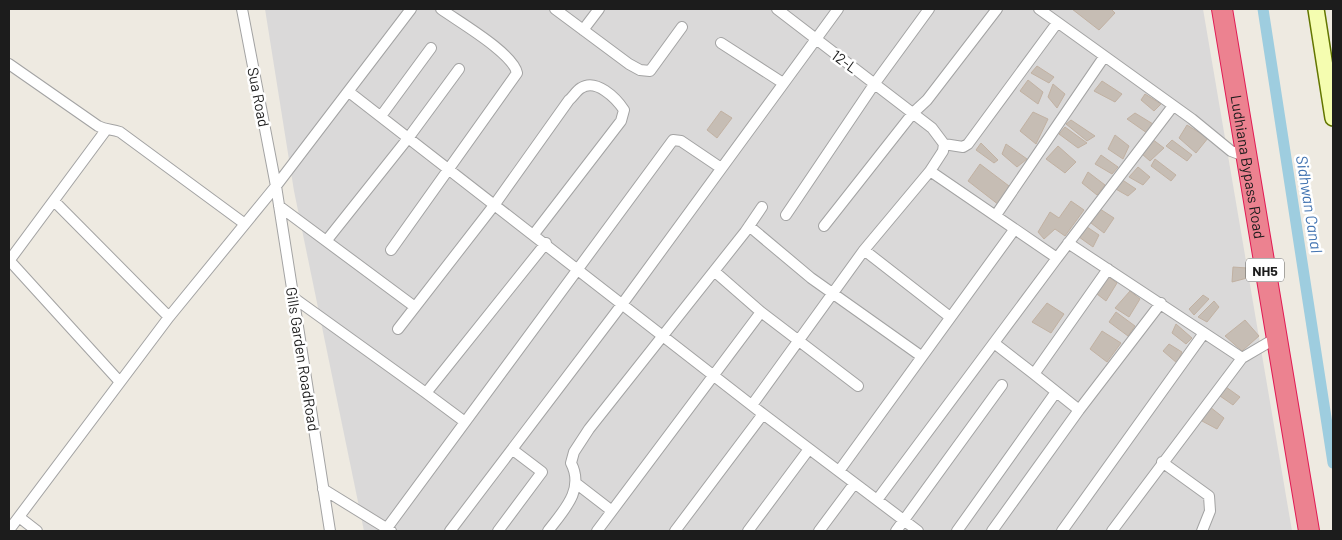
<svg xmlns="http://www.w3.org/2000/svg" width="1342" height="540" font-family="Barlow,sans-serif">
  <rect width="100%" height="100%" fill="#eeeae1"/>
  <!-- residential -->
  <path fill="#dad9d9" d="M265,9h938l89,522h-928l-70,-340z"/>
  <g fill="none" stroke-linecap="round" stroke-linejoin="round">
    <!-- canal -->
    <path stroke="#9ecddf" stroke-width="11" d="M1263,9l70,454"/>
  </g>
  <!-- building -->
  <path fill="#c6bdb4" stroke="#c1b1a2" d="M1072,9h39l4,4 -16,17z
    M1037,66l17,11 -5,6 -18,-10z
    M1028,80l15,12 -5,12 -18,-13z
    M1102,81l20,13 -7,8 -21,-11z
    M1053,84l12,10 -8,14 -9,-11z
    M1145,94l16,10 -7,7 -13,-11z
    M721,111l11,7 -15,20 -10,-8z
    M1033,112l15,7 -12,25 -16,-13z
    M1135,113l18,11 -6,9 -20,-14z
    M1071,120l24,16 -8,5 -21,-17z
    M1187,125l21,13 -12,15 -17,-15z
    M1065,127l22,16 -9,5 -19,-14z
    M1115,135l14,11 -6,13 -15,-10z
    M1152,139l12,9 -14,13 -8,-7z
    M1172,140l20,15 -5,6 -21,-15z
    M981,143l17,17 -4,3 -18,-13z
    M1006,144l21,15 -10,8 -15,-13z
    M1058,146l18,16 -11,11 -19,-14z
    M1101,155l17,12 -6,7 -17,-10z
    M1155,159l21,16 -5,6 -20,-15z
    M980,164l29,22 -10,19 -31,-24z
    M1138,167l12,10 -7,8 -14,-8z
    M1088,172l17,13 -8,10 -15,-12z
    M1121,179l15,10 -8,7 -14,-8z
    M1071,201l13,9 -19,26 -10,-7 -11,10 -6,-7 12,-20 9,6z
    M1100,209l14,9 -10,15 -13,-10z
    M1087,227l12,8 -6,12 -14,-10z
    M1233,267l14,1 4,9 -19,5z
    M1109,277l8,6 -11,18 -9,-7z
    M1130,291l10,8 -11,18 -14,-9z
    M1203,295l6,4 -15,16 -5,-6z
    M1214,301l5,6 -12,15 -9,-5z
    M1047,303l17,11 -13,19 -19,-11z
    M1116,312l19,14 -7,10 -19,-14z
    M1245,320l14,16 -17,15 -17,-15z
    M1176,324l16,14 -6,6 -14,-11z
    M1102,331l19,12 -14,19 -17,-13z
    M1169,344l13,8 -5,11 -14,-12z
    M1226,387l14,10 -7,8 -13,-9z
    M1210,407l14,11 -7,11 -15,-8z"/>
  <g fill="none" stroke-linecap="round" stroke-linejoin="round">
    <!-- street casing -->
    <g stroke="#a3a3a3" stroke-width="12">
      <path id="street" d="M242,9l34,177 54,345
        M555,9l74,55 11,6 10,1 32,-44
        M777,9l155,119 12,16 -1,7 -13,20
        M1039,9l153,110 39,32 16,6
        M583,30l16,-21
        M721,43l62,40
        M9,64l89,62c8,4 14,3 22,6l125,92
        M349,92l414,322 155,117
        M381,116l50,-68
        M944,144l19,3 5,-3 89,-121
        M54,201l115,116
        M279,206l136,101
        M786,215l89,-132 54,-74
        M996,215l108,-158
        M749,226l62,52 110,78
        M824,226l89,-113 14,-13 70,-91
        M327,240l82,-103 50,-68
        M1068,243l174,115
        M391,250l126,-177c-4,-20 -58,-51 -76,-64
        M864,250l86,67
        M1057,258l116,-152
        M9,260l111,122
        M9,261l97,-131
        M1108,269l-74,105 45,36 82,-107
        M714,271l47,41 97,74
        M294,298l132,95
        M398,329l97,-125 74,-104c4,-3 7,-9 12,-12 15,-10 35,10 43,22l-3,11 -87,113
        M994,343l40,31
        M752,405l112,-155 66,-79 127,87 -180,242
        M465,422l-39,-29 120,-150
        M1162,462l47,34 1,15 -8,20
        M839,471l175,-241
        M577,484l35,27
        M323,489l68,42
        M19,517l18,14
        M387,528l286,-388 8,1 40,27
        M9,530l160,-213 107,-131 135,-177
        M450,531l173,-228 215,-294
        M498,531l44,-59 -29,-22
        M548,531c15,-20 37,-41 23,-68l3,-11 15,-23 156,-197 17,-25
        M597,531l164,-219
        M675,531l88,-117
        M748,531l61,-82
        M819,531l35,-47
        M896,531l106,-146
        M957,531l99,-139
        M992,531l87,-121
        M1062,531l142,-198
        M1112,531l130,-173 34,-20"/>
    </g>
    <!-- secondary casing -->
    <g stroke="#637600" stroke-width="18">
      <path id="secondary" d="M1316,9l17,109"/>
    </g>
    <!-- highway casing -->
    <g stroke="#e11953" stroke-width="22">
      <g id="highway">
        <path id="s1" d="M1222,9l87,522"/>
      </g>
    </g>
    <!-- street -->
    <use href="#street" stroke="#fff" stroke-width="10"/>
    <!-- secondary -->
    <use href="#secondary" stroke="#f5fdb0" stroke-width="15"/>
    <!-- highway -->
    <use href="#highway" stroke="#ec8290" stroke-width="20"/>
  </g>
  <g text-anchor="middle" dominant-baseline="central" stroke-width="5" stroke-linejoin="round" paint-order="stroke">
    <!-- shield labels -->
    <rect fill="#fff" stroke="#606060" stroke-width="1" x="1246" y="258.5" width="38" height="23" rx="4"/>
    <g font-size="14" font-weight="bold" fill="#1c1c1c">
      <text x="1265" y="270">NH5</text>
    </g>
    <!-- street labels -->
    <g font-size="15" fill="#1c1c1c" stroke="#fff">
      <text transform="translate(845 61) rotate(36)">12-L</text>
      <text transform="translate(259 97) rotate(79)">Sua Road</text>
      <text stroke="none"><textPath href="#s1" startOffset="160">Ludhiana Bypass Road</textPath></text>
      <text transform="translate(303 359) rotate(81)">Gills Garden RoadRoad</text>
    </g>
    <!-- water labels -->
    <g font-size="16" font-style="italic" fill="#4374b1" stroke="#fff">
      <text transform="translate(1310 204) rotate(81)">Sidhwan Canal</text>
    </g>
  </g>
  <!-- border -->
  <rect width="1342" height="540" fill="none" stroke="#1c1c1c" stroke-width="20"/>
</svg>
